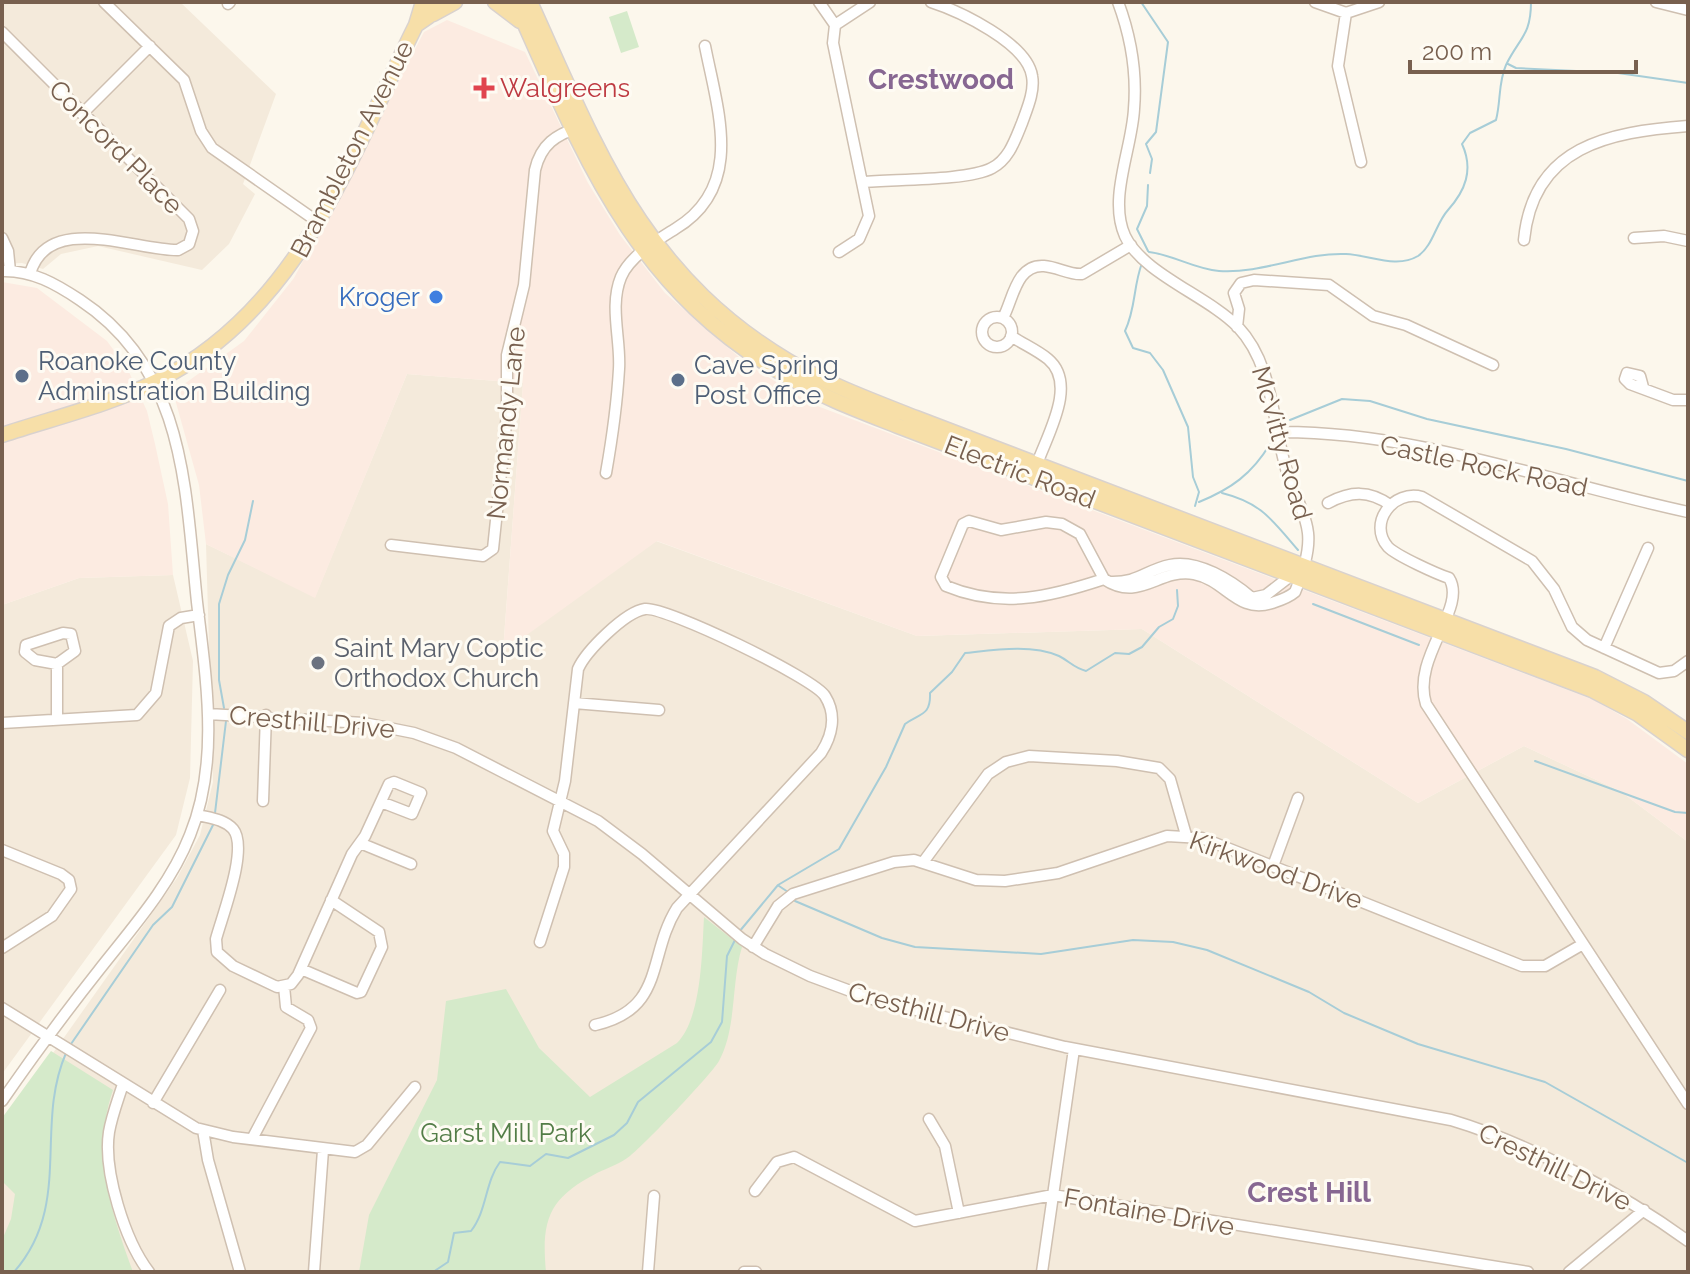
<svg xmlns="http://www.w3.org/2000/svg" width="1690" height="1274" font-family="Raleway,sans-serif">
  <rect width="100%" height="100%" fill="#fcf7ec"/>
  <!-- residential -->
  <path fill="#f4eadb" d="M2,2h178l96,92 -33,90 12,10 -26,50 -27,26 -104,-24 -37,8 -18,15 -21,-6 -20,1z
    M407,374l116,9 -20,268 153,-110 261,95 225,-7 276,174 106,-57 96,45 68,51v430h-1686v-147l175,-247 23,-43 13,-53 -7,-238 109,53z
    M173,575l20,86 -3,117 -14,57 -174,239v-469l77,-27z"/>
  <!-- commercial -->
  <path fill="#fcebe1" d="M447,20l78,32 63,131 32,52 45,58 82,71 65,40 782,296 33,19 61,45v78l-68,-51 -96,-45 -106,57 -276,-174 -225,7 -260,-95 -154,111 20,-269 -116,-9 -92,224 -109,-54 -7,-59 -26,-93 71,-51 50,-63 130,-246z
    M2,282l35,6 70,53 21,29 19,41 8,33 13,60 5,71 -94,3 -77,27z"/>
  <!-- green -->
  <path fill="#d5eaca" d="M627,11l12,36 -18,6 -12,-36z
    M704,917l38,30c-11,36 -5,81 -23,114 -8,14 -75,84 -89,95 -9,7 -22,12 -33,17 -48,25 -56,46 -51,99h-187l10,-57 68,-135 9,-79 60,-12 33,59 51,49 87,-54c25,-25 25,-92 27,-126z
    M51,1051l62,39c-22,64 -2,121 20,182h-131v-32l9,-21 4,-25 -13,-13v-63z"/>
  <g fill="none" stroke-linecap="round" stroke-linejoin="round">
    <!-- stream -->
    <path stroke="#a7cdd7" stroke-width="2" d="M1141,2l27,40 -12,90 -10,12 6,15 -2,14
      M1508,64l8,4 102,5 70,10
      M1148,185l-1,21 -10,23 11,22
      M1149,252c25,3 45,17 70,19 43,3 86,-19 127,-17 24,1 50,15 72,2 15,-10 18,-33 30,-46 17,-19 26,-40 14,-66l8,-11 26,-13c5,-19 2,-37 10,-55 13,-27 25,-29 25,-63
      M1142,263c-9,24 -6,45 -17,68l8,17 17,5 13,17 25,57 5,50 6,15 -4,14
      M1290,420l52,-21 28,2 57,18 139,30 122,32
      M1222,493c40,10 50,27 76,57
      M1199,502c32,-13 53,-28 71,-58
      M1313,604l106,41
      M224,708l-5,-28v-76l9,-29 17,-35 8,-39
      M1535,761l140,51 13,1
      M215,813l11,-92
      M779,886l9,6
      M795,901l87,37 33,9 126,7 92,-14 40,2 34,8 102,42 35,21 74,31 127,38 143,81
      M739,932l39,-47 61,-36 47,-82 19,-43c15,-11 26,-8 25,-31l22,-21 13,-19c29,-3 66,-9 94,3 10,5 15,12 27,15l29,-18 14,1 13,-7 17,-20 14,-8 5,-13 -1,-16
      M71,1044l82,-119 19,-18 41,-82
      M14,1272c59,-67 20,-145 52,-219
      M433,1272l15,-10 6,-29 17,-2c16,-20 14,-49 29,-69l30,4 16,-12 22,4 46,-23 13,-12 11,-21 73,-60 11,-20 5,-66 9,-18"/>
    <!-- minor casing -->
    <g stroke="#cfc0b1" stroke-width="13">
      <path id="minor" d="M104,2l80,78 17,51 11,17 106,74
        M819,2l16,23 -2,18 36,173 -10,23 -20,13
        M1315,2l31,11 33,-11
        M1656,2l32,8
        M228,4l2,-2
        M1346,13l-8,53 23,96
        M835,25l35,-23
        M2,32l187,187 4,12 -4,13 -11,6c-41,1 -131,-39 -148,24
        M82,114l68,-68
        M863,182c30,-3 105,-1 129,-14 17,-9 23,-28 30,-45 5,-14 13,-32 10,-47 -5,-33 -73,-65 -101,-74
        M2,238l6,13 2,20
        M1634,238l30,-2 24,5
        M1524,240c9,-94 85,-108 164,-114
        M2,271c30,-1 54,13 78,29 106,70 105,188 117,302 9,77 23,159 -7,233 -20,51 -58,93 -91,135 -34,43 -66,86 -97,131
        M982 332a15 15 0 1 1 30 0a15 15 0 1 1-30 0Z
        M1003,318c10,-18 13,-54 41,-52 14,1 25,9 38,8l49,-29
        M1237,327l2,-18 -5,-16 7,-10 13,-3 75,5 44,31 33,9 87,40
        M1011,336c12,8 26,14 37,23 30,25 -1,76 -11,105
        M1643,387l-3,-11 -13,-3 -2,6 5,5 43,16h15
        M1278,432c139,-1 275,51 410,80
        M606,473c6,-34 11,-69 13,-104 2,-29 -10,-63 2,-92 9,-21 35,-36 54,-48 70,-42 43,-117 30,-183
        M1328,503c23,-12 41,-13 62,2
        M969,521l32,9 45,-8 16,2 18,10 24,45c-54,18 -103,30 -158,7l-5,-9 22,-53z
        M391,545l92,11 10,-7 14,-134v-60l17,-70 11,-115c6,-26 21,-35 44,-43
        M1104,579c36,24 54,-11 90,-5 32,6 43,40 78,29 9,-3 16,-5 23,-11 7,-17 15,-41 13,-59 -2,-20 -14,-39 -20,-58 -16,-48 -13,-109 -50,-148 -30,-31 -95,-53 -113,-91 -17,-38 7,-87 9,-127 3,-36 -3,-72 -16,-107
        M1110,582c28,1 36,-12 60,-17 28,-6 62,16 82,33l14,-3 27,-21
        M1604,648l44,-100
        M1688,661l-14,10 -15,2 -72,-33 -15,-13 -18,-38 -22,-28 -110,-64c-28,-8 -55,26 -34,50 9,9 49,27 61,31 19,30 -38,79 -23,126l262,400
        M57,664l18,-13 -4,-17 -8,-1 -37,12 -1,7 10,8 22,4v56
        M574,703l85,7
        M208,714l156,9 50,10 42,15 142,73 44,33 100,85 23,15 45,22 62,23 193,48 386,73c77,23 171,73 237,121
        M2,723l135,-8 19,-22 13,-67 12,-8 18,-3
        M263,801l3,-86
        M198,815c12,3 26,4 35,14 16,19 -11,87 -17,110l1,13 16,14 44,21 14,-3 7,-9 54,-121 13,-18 24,-52 5,-2 27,11 -9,21 -31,-12
        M360,843l51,21
        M2,850l59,24 8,6 2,9 -19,27 -50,32
        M924,861l64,-87 18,-12 23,-6 88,5 42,7 11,11 16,56
        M1273,866l25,-68
        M540,942l24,-75v-13l-11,-23 12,-50 13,-112c8,-18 47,-57 67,-60 20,-3 169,69 180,87 12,19 7,40 -4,57l-144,155c-30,48 -11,101 -82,117
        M753,947l25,-41 15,-12 101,-32 20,-2 62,20 29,1 53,-8 109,-37 35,2 320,128h23l38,-22
        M301,969l56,24 4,-1 21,-45 -3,-15 -48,-32
        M2,1008l194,120 37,9 122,15 12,-7 48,-58
        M123,1084c-5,16 -11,31 -14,48 -6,39 16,109 40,140
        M153,1103l67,-113
        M929,1119l16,27 14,67
        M203,1130l5,30 32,112
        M252,1139l59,-111 -3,-8 -22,-13 -2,-21
        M755,1191l22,-29 17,-5 121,64 138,-26 475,77
        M314,1272l9,-122
        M648,1272l6,-76
        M744,1272h12
        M1042,1272l32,-223
        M1569,1272l75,-62"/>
    </g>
    <!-- major casing -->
    <g stroke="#d9d2ce" stroke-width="17">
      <path id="major" d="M495,2l25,19
        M515,2c68,152 118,287 272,374 35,21 73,35 111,50l694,264 46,24 50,36
        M530,2c67,147 111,271 258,359 41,24 85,40 128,57l679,259 49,25 44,30
        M433,14l22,-12
        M416,25l16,-11 7,-12
        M2,435c51,-17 107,-30 155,-54 143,-72 192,-222 259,-356l7,-23"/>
    </g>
    <!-- minor -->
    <use href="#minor" stroke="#fff" stroke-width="10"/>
    <!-- major -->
    <use href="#major" stroke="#f7dfa8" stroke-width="14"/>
  </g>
  <!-- markers -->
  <path fill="#e0444e" stroke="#fefbf3" stroke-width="3" d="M480 76h8v8h8v8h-8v8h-8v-8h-8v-8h8z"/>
  <circle fill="#3f7fe0" stroke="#fefbf3" stroke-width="3" cx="436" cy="297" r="8"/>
  <g fill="#5c6f8a" stroke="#fefbf3" stroke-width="3">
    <circle cx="22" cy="376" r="8"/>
    <circle cx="678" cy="380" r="8"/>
  </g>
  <circle fill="#6b7280" stroke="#fefbf3" stroke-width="3" cx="318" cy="663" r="8"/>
  <g text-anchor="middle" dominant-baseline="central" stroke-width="6" stroke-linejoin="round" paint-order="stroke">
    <!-- health labels -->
    <g font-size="26" fill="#be3a42" stroke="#fefbf3" text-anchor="start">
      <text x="500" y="88">Walgreens</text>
    </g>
    <!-- street labels -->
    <g font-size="26" fill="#78604f" stroke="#fefbf3">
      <text transform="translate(116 147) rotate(45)">Concord Place</text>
      <text transform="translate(352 149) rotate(-63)">Brambleton Avenue</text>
      <text transform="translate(506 423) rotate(-84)">Normandy Lane</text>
      <text transform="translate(1282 443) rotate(74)">McVitty Road</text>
      <text transform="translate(1484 466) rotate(12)">Castle Rock Road</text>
      <text transform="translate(1020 472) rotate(21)">Electric Road</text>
      <text transform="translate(312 722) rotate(5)">Cresthill Drive</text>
      <text transform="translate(1276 870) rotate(20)">Kirkwood Drive</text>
      <text transform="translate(929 1012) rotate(15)">Cresthill Drive</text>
      <text transform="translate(1555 1167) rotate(26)">Cresthill Drive</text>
      <text transform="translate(1149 1212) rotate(10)">Fontaine Drive</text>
    </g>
    <!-- shop labels -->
    <g font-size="26" fill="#366cbe" stroke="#fefbf3" text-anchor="end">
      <text x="420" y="297">Kroger</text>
    </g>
    <!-- service labels -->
    <g font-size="26" fill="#4e5e75" stroke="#fefbf3" text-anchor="start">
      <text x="38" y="361">Roanoke County<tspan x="38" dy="30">Adminstration Building</tspan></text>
      <text x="694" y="365">Cave Spring<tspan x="694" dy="30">Post Office</tspan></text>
    </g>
    <!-- worship labels -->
    <g font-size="26" fill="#5b616d" stroke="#fefbf3" text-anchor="start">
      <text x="334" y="648">Saint Mary Coptic<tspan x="334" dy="30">Orthodox Church</tspan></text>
    </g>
    <!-- park labels -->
    <g font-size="26" fill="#537d47" stroke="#fefbf3">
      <text x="506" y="1133">Garst Mill Park</text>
    </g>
    <!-- neighbourhood labels -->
    <g font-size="28" font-weight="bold" fill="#876792" stroke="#fefbf3">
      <text x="941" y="79">Crestwood</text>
      <text x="1309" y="1192">Crest Hill</text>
    </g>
  </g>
  <!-- border -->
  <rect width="1690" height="1274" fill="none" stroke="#78604f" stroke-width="8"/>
  <!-- scale -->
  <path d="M1410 60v12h226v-12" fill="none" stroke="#78604f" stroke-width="4"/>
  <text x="1422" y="60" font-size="24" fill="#78604f" stroke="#fefbf3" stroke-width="6" paint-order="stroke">200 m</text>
</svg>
